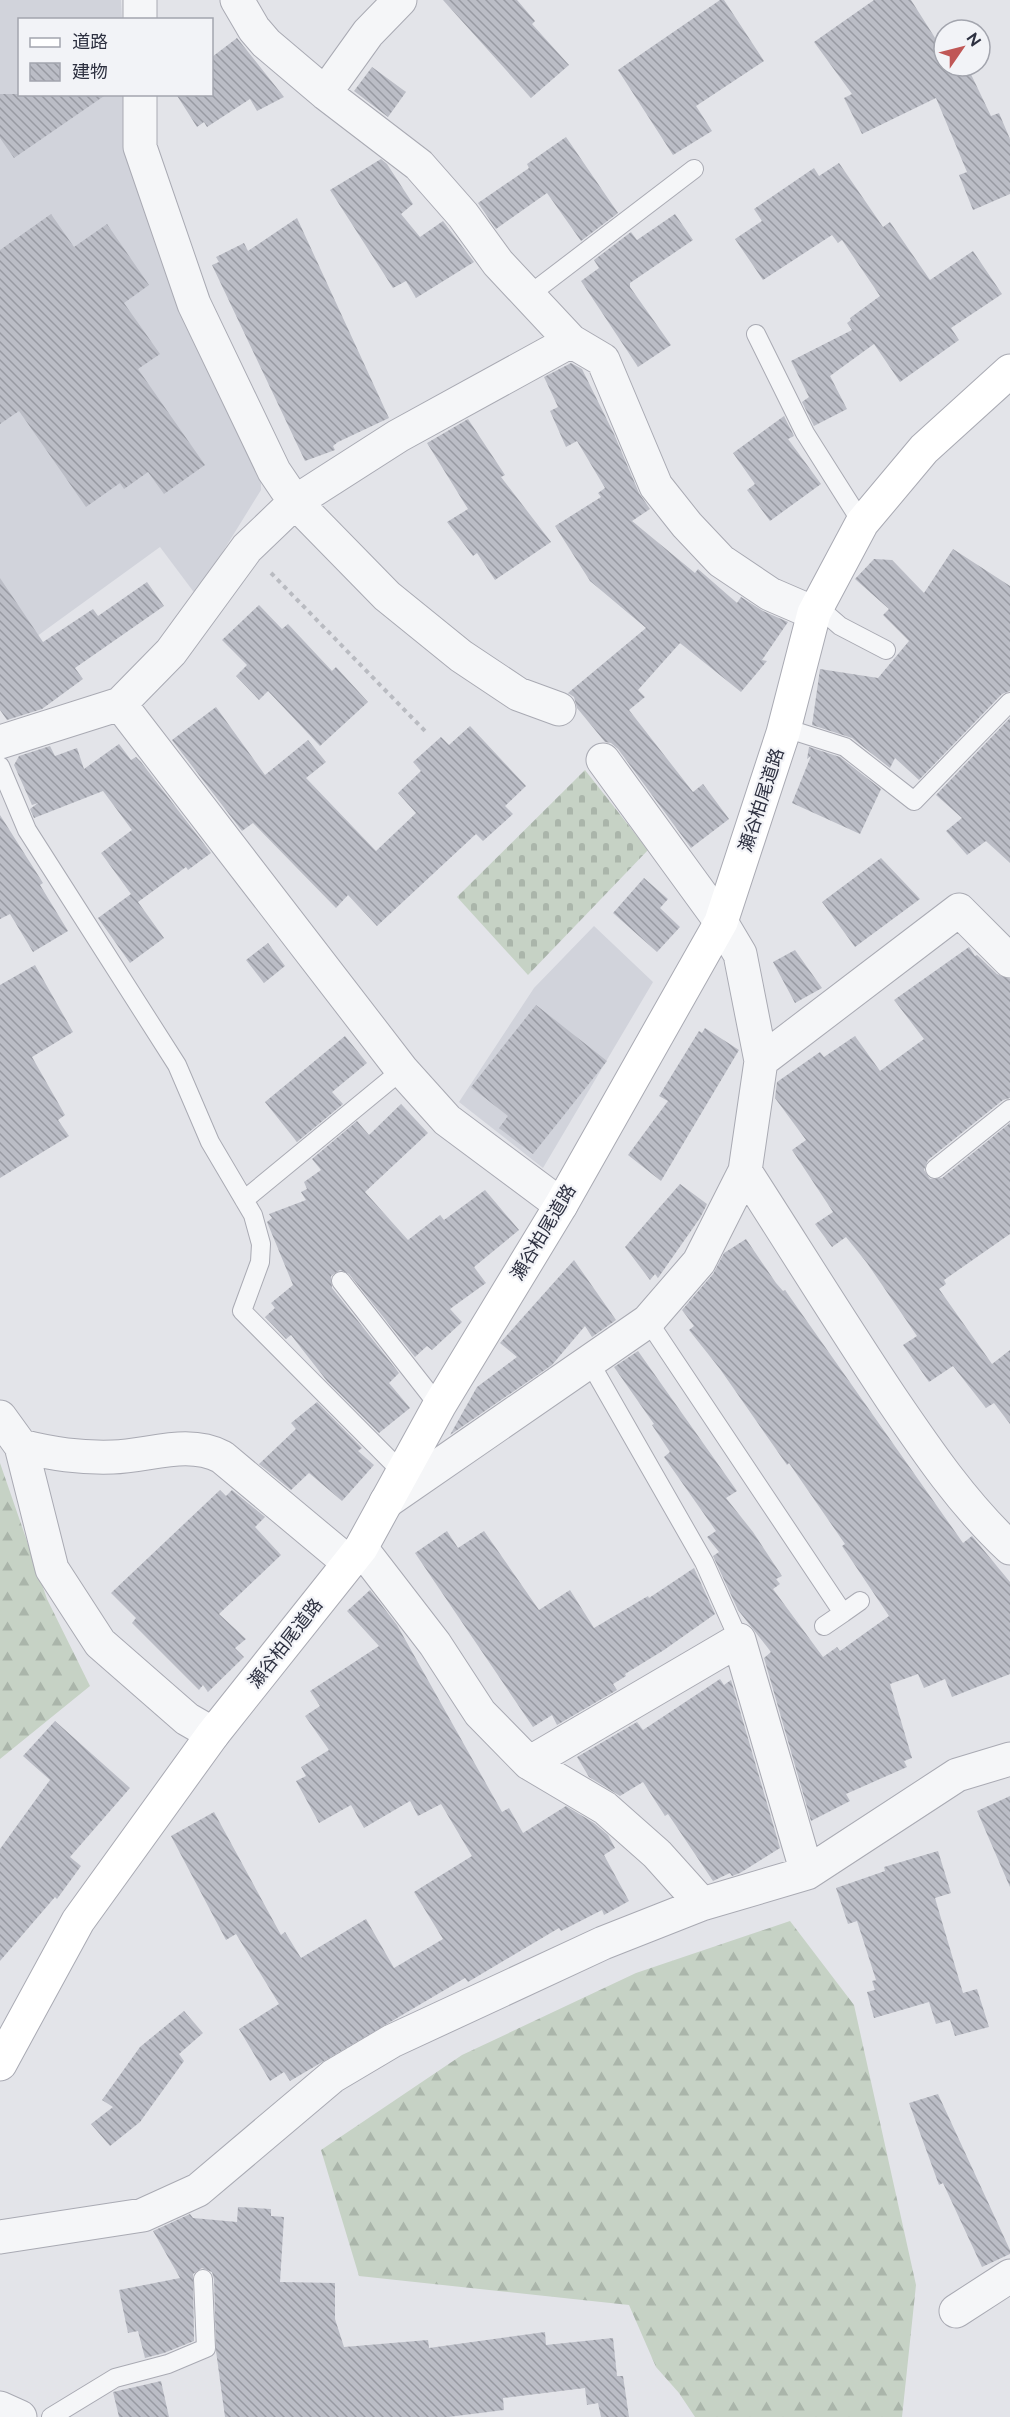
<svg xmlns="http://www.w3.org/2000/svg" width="1010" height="2417" font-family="Raleway,'Noto Sans JP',sans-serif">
  <defs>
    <pattern id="forest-firs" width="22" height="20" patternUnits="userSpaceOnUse" patternTransform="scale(1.5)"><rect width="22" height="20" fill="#c6d2c5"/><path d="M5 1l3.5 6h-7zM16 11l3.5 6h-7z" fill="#aab5aa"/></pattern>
    <pattern id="cemetery-stones" width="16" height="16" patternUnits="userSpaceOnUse" patternTransform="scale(1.5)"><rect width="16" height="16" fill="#c6d2c5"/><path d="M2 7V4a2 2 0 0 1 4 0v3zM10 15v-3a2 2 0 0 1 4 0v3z" fill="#aab5aa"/></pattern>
    <pattern id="building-back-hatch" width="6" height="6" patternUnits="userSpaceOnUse" patternTransform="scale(1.5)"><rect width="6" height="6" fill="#bbbdc6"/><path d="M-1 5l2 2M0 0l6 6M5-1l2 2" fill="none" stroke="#989aa2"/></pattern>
  </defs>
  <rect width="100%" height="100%" fill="#e3e4e9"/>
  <!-- built -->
  <path fill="#d1d3db" d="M0,0h121l1,19 -102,1v74l107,1 134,377v18l-65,105 -36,-48 -160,116z
    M594,926l59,56 -110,186 -84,-66 75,-114z"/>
  <!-- forest -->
  <path fill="url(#forest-firs)" d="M0,1463l47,136 43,87 -90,73z
    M790,1921l64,84 62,280 -14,132h-207l-16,-24 -23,-26 -27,-62 -270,-29 -38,-126 141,-95 174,-82z"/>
  <!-- cemetery -->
  <path fill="url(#cemetery-stones)" d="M585,770l63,80 -120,125 -71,-78z"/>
  <!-- building -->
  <path fill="url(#building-back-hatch)" d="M443,0h74l18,21 -3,3 37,41 -38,33z
    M720,0h4l40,61 -68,45 16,25 -39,24 -55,-85z
    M874,0h37l33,52v14h23l24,50 8,-3 11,26v55l-37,16 -14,-35 8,-3 -31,-74 -74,36 -18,-36 8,-4 -38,-52z
    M237,38l47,59 -27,14 -7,-12 -43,28 -3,-5 -7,5 -21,-33h36v-37z
    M372,67l34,25 -18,25 -34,-26z
    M0,94h107l-93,64 -14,-20z
    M566,137l52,76 -37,28 -34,-48 -51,36 -18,-26 51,-35 -2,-4z
    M381,159l6,5 26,40 -12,10 19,23 23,-16 31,41 -58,36 -10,-17 -13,7 -63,-98z
    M839,163l44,64 7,-5 40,58 43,-29 29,43 -51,34 8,12 -59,42 -26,-38 -44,32 17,33 -33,17 -12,-24 7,-5 -18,-36 61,-31 -5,-7 4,-3 -1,-2 30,-22 -38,-56 -4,3 -6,-8 -69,45 -28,-41 27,-18 -8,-12 60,-41 5,8z
    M51,214l23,33 33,-23 42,61 -25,18 36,51 -22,15 67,96 -41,29 -16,-22 -24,17 -4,-6 -34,24 -67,-96 -19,13v-174z
    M675,214l18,26 -63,43v4l41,58 -33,22 -57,-86 18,-13 -5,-8 37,-28 6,8z
    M297,218l92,200 -51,24 -5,4 2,4 -30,11 -93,-196 7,-3 -3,-5 28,-14 4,8z
    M571,363l11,6 32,65 25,59 11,16 -18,12 63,52 3,-4 39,34 4,-6 22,14 25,11 -26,38 5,1 -26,31 -61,-49 -42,47 7,7 -16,13 64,82 10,-8 26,35 -38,29 -73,-99 -7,-6 -6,-1 -28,-34 -3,-11 -6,-4 78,-65 -56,-47 -35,-55 46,-29 -3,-4 7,-5 -28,-47 -11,6 -16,-36 8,-4 -14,-30z
    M784,416l10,20 -6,3 33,45 -51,37 -23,-31 8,-6 -22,-31z
    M468,419l37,56 -4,2 50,65 -56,38 -18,-27 -4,3 -26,-34 21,-13 -41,-66z
    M953,549l57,37v105l-8,3 -83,86 -24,-22 -5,10 -38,-30 -40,-13 8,-56 58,9 31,-37 -26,-26 6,-6 -34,-30 19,-20 18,1 32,33z
    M0,578l43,64 50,-33 5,7 49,-34 17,24 -89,62 8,11 -41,30 -35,11 -7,-10z
    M259,605l23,24 6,-5 44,47 4,-4 32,35 -48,44 -52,-55 -9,9 -23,-24 11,-11 -25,-25z
    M216,707l49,68 43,-35 18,22 -20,16 70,73 40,-38 -18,-20 23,-22 -8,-9 28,-25 8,8 21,-19 56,60 -21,20 8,8 -30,27 -7,-7 -99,92 -29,-31 -12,13 -83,-85 -11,8 -70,-91z
    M1010,718v145l-24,-22 -19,14 -21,-24 16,-13 -26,-23z
    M119,744l12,16 5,-3 5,5 70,91 -23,17 -2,-3 -48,35 26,36 -34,25 -32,-45 33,-24 -30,-41 31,-23 -29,-39 -69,27 -4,-9 8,-6 -6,2 -18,-40 5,-9 31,-10 5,10 22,-8 7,21z
    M809,747l31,10 41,32 -21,45 -68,-31 19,-47 -4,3z
    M0,815l43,68 -3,2 28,46 -35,21 -23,-38 -10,5z
    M881,858l39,41 -65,48 -33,-45z
    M644,878l24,21 -8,9 20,19 -23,25 -44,-39z
    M268,943l17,23 -21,17 -18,-23z
    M969,947l6,9 2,-1 20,19 13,5v119l-7,2 -75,60 -4,10 6,9 12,-1 68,-55v111l-66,46 2,4 -7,5 53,75 18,-14v74l-16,-21 -8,5 -33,-42 -24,16 -26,-37 14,-9 -50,-73 -21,-26 -14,10 -17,-23 18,-12 -41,-62 14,-10 -31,-42 2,-16 43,-30 4,5 31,-21 25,35 44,-32 -30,-39z
    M795,950l27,38 -27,15 -22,-41z
    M35,965l38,67 -41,25 33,58 -7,5 11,16 -69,42v-193z
    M536,1005l71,56 -74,93 -34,-26 9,-12 -37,-29z
    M705,1028l34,22 -78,131 -33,-26 40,-54 -9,-5 40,-65 3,2z
    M345,1036l22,27 -35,29 11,12 -46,38 -32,-40z
    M401,1104l27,29 -63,59 43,48 32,-25 4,5 41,-30 34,40 -45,37 12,16 -36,26 12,13 -30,28 -5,-4 -12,11 -66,-83 -9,-4 -9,6 1,12 67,85 -10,10 21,25 -31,25 -52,-52 -36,-46 -5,4 -21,-22 10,-9 -4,-5 22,-18 -26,-63 5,-4 -3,-4 37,-14 -5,-8 6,-3 -3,-7 17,-12 -9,-11 45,-38 12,14z
    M680,1184l27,20 -7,14 -42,60 -3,-4 -5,6 -25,-33z
    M746,1239l30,44 7,8 2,-1 178,253 9,-7 38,46v92l-58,23 -7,-18 -21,9 -6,-14 -28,10 22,74 -8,3 3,6 -61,27 4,7 -39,20 -47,-163 7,-6 -33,-42 -25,-54 6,-4 -12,-15 9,-6 -52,-74 6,-5 -18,-27 2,-1 -40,-57 24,-16 99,140 -11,7 27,34 29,44 -6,3 4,5 -7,5 50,68 14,-10 3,4 49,-35 -47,-70 3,-2 -56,-81 -2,2 -67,-96 -31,-39 5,-4 -12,-16 31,-36 11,-21z
    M574,1260l42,60 -24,17 -7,-11 -33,39 -102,70 27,-48 40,-30 -17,-14z
    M317,1402l45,46 -4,3 16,14 -32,36 -33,-28 -18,17 -32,-26 37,-35 -5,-6z
    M220,1490l6,6 6,-6 33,27 -10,10 26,28 -62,59 27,25 -11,9 9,9 -36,35 -5,-7 -4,5 -67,-67 4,-5 -25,-25z
    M447,1531l11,17 26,-17 55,79 31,-20 24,38 54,-32 1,2 45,-30 21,46 -51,36 -39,24 1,2 -13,8 4,6 -60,35 -5,-10 -19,12 -118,-174z
    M370,1590l27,35 105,187 7,-4 14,25 43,-27 28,17 14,12 7,13 -11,7 25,46 -25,14 -2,-5 -41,21 -2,-3 -91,54 -3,-4 -175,103 -6,-9 -14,9 -31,-52 40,-25 -43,-70 -10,6 -55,-104 43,-24 67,123 4,-3 16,26 65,-39 28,49 49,-29 -29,-47 58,-36 -31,-52 -23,12 -8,-15 -46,27 -13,-23 -32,18 -23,-42 10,-5 -5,-9 28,-17 -24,-34 15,-10 -10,-15 69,-45 -32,-35z
    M720,1679l4,6 7,-5 49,168 -40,25 -8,3 -2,-3 -17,8 -45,-67 -3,2 -22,-34 -23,14 -31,-19 -12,-20 60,-35 6,8z
    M55,1721l75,67 -60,69 11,9 -24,33 -2,-2 -55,64v-112l50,-69 -27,-24z
    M1010,1796v91l-33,-76z
    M938,1851l13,42 -16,5 28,95 14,-4 12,38 -34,9 -5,-16 -14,4 -7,-22 -55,16 -7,-26 8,-2 -3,-9 4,-1 -19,-59 -9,3 -12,-36 49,-17 -1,-4z
    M184,2011l19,22 -24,21 5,7 -44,61 -30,24 -19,-22 22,-17 -11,-7 38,-53z
    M938,2094l72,156v4l-28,13 -39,-84 -4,2 -30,-82z
    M238,2207l33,2v7l13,1 -4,65 55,1v36l9,28 84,-7 1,8 116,-16 1,13 67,-7 4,38h6l6,41h-28l-3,-14 -11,2 -2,-17 -82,10 1,12 -56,7h-223l-9,-66 -2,-72 -2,-7 -10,-4 -9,6 1,67 -30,12 -19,5 -7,-27 -10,2 -9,-43 61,-12 -27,-47 37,-17 3,4 44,4z
    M161,2381l8,36h-50l-6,-25z"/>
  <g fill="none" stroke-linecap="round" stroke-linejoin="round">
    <!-- lane casing -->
    <g stroke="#a9aab3" stroke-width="20">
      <path id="lane" d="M529,295l165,-126
        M756,334l49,99 57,90
        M817,606l23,20 46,24
        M785,728l60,19 69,54 96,-99
        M0,766l27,64 150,235 33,77 43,73 8,29 -1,18 -18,49 160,161
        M935,1169l75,-60
        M244,1200l158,-130
        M341,1281l98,125
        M648,1321l195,292 17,-12
        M589,1361l115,201 35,78
        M824,1626l19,-13
        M51,2417l64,-39 53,-14 38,-16 -3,-69"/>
    </g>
    <!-- street casing -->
    <g stroke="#a9aab3" stroke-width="35">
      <path id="street" d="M140,0v20
        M237,0l17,29 12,14 59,50 94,72 44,50 35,48 73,78 32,19 53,126 31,39 34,36 49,33 44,19
        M325,93l43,-60 32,-33
        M140,94v53l54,157 80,167 21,31 92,94 74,60 57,38 41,15
        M120,704l282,366 45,50 114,85
        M0,742l120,-38 51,-52 76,-104 48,-46 103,-66 173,-95
        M603,760l118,162 19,32 21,107 -16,110c49,76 96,152 146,227 36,53 72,106 119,150
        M761,1061l198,-151 51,51
        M0,1417l21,29 31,123 48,74 87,76 26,15
        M21,1446c32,8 58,12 92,11 36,-1 75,-18 109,0l127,106
        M386,1502l262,-181 51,-59 46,-91
        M361,1548l74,96 45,69 49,50 76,45 52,46 45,50
        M529,1763l210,-123 68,233
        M0,2237l143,-22 55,-25 135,-114 59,-35 211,-98 99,-39 105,-31 150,-98 53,-16
        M956,2311l54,-35
        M0,2408l20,9"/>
    </g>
    <!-- secondary casing -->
    <g stroke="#a9aab3" stroke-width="35">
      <path id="secondary" d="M0,2064l78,-143 135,-187 148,-186 78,-142 122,-201 160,-283 62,-189 31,-120 48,-90 62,-74 86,-78"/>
    </g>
    <!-- path -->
    <path stroke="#b9bbc1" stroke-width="4" stroke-dasharray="4.5 4.5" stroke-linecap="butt" d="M271,573l154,158"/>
    <!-- lane -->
    <use href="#lane" stroke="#f5f6f8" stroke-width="18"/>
    <!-- street -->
    <use href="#street" stroke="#f5f6f8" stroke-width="33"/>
    <!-- secondary -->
    <use href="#secondary" stroke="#fff" stroke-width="33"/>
  </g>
  <g text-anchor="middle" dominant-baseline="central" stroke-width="4.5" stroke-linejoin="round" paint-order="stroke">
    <!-- street labels -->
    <g font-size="18" fill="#2d3040" stroke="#f2f3f7">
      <text transform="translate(761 800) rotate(-72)">瀬谷柏尾道路</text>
      <text transform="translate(543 1232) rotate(-59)">瀬谷柏尾道路</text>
      <text transform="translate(285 1643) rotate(-52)">瀬谷柏尾道路</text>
    </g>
  </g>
  <!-- legend -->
  <rect x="18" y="18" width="195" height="78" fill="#f2f3f7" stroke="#a3a5ae" stroke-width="1.5"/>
  <rect x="30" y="38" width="30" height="9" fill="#ffffff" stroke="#a3a5ae" stroke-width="1.5"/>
  <text x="72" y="48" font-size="18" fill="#2d3040">道路</text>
  <rect x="30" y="63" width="30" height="18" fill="url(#building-back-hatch)" stroke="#a3a5ae" stroke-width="1.5"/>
  <text x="72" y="78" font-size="18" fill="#2d3040">建物</text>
  <!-- north arrow -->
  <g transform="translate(962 48) rotate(55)"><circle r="28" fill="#f2f3f7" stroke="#a3a5ae" stroke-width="1.5"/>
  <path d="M0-4.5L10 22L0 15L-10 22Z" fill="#c05756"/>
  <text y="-9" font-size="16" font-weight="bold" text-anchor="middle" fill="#2d3040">N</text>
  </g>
</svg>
